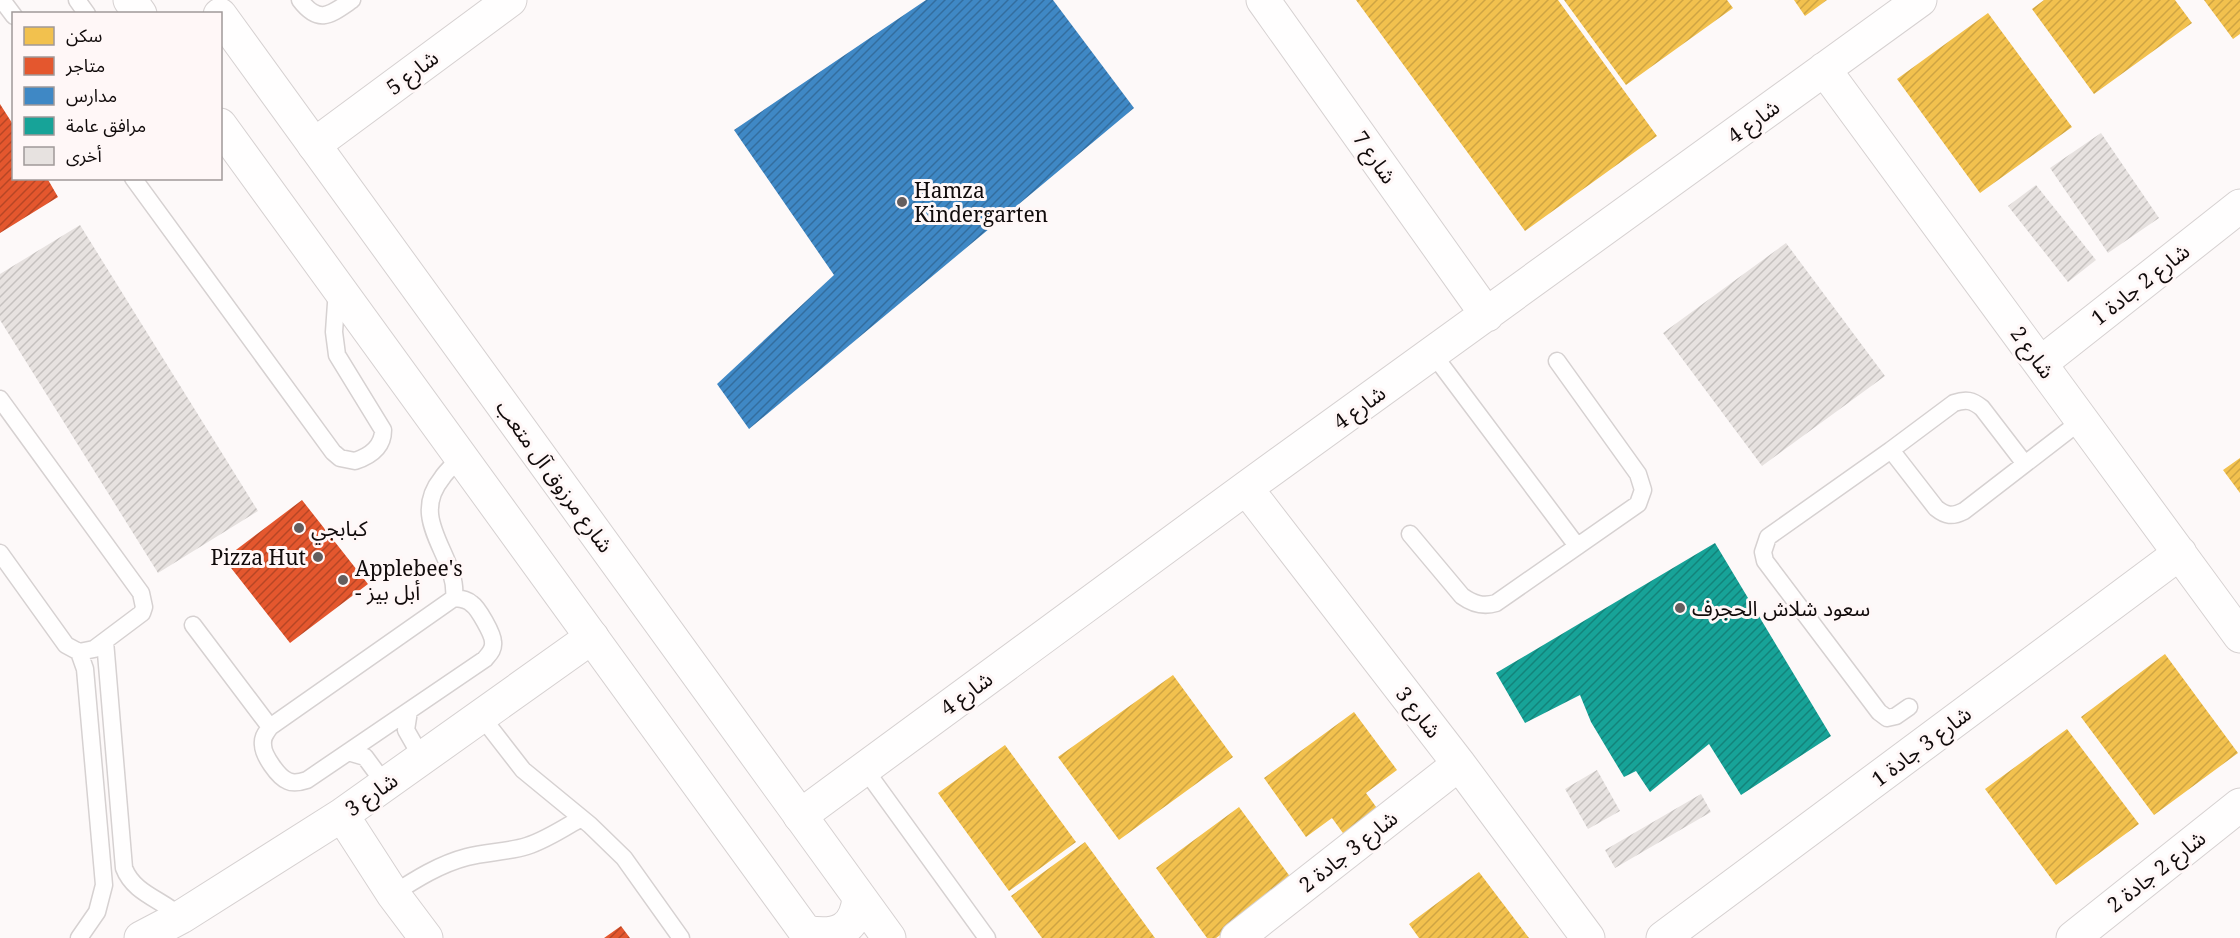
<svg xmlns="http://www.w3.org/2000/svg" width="2240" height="938" font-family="'Noto Serif','Noto Sans Arabic',serif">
  <defs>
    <pattern id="homes-hatch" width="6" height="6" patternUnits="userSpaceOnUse" patternTransform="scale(1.5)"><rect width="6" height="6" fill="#f2c14e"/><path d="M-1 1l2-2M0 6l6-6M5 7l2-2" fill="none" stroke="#cea443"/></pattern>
    <pattern id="shops-hatch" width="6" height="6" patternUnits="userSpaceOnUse" patternTransform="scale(1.5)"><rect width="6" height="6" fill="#e4572e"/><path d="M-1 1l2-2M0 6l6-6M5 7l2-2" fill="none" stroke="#b74625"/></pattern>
    <pattern id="schools-hatch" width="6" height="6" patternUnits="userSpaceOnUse" patternTransform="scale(1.5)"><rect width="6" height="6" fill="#3f88c5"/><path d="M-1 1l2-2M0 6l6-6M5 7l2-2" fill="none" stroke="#336d9e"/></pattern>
    <pattern id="public-hatch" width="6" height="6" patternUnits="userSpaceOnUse" patternTransform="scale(1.5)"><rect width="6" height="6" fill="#17a398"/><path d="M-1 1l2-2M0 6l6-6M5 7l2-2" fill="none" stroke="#13837a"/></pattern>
    <pattern id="building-hatch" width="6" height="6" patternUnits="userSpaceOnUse" patternTransform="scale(1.5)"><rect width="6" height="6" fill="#e7e2e0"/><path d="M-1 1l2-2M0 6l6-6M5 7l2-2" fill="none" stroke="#c5c1bf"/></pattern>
  </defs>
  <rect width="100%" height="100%" fill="#fdf9f9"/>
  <!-- homes -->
  <path fill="url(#homes-hatch)" d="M1356,0h202l99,136 -132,95z
    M1564,0h163l6,8 -107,77z
    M1794,0h33l-22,16z
    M2044,0h131l17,23 -98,71 -62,-85z
    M2204,0h36v34l-7,5z
    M1988,13l84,114 -92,66 -83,-114z
    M2240,458v35l-17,-23z
    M2165,654l73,99 -84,62 -73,-98z
    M1173,675l60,82 -114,83 -61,-83z
    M1354,712l43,58 -31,23 16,22 -34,25 -16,-22 -26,19 -42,-59z
    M2067,729l72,95 -83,61 -71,-96z
    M1005,745l71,97 -67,49 -71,-98z
    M1239,807l55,75 -78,56h-9l-51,-70z
    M1085,842l70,96h-113l-31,-42z
    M1479,872l50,66h-110l-10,-14z"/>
  <!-- shops -->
  <path fill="url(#shops-hatch)" d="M0,104l14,22v52h33l11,19 -58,36z
    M302,500l66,84 -78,59 -66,-84z
    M621,926l9,12h-26z"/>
  <!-- schools -->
  <path fill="url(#schools-hatch)" d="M926,0h127l81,108 -385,321 -32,-45 117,-109 -100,-145z"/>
  <!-- public -->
  <path fill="url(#public-hatch)" d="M1715,543l116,193 -90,59 -32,-51 -59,48 -14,-21 -12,6 -33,-55 -11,-27 -55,28 -29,-50z"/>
  <!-- building -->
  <path fill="url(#building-hatch)" d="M2101,133l58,85 -51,35 -58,-85z
    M2036,185l60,75 -28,22 -60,-76z
    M80,225l178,286 -100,62 -158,-253v-46z
    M1786,243l99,133 -123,90 -99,-133z
    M1597,770l23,41 -32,18 -23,-40z
    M1701,794l10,18 -96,56 -10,-18z"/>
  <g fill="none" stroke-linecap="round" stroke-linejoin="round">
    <!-- service casing -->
    <g stroke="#d6d1d1" stroke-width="19">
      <path id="service" d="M2,0l12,16
        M77,0l10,14
        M300,0c19,25 30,15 52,0
        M133,178l200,274 7,6 15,3c15,-5 28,-14 28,-31l-46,-75 -3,-23 3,-43
        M1433,354l144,192
        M0,399l141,194 3,14 -2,6 -48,36 -15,3 -13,-7 -66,-92
        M1891,450l63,-47c12,-4 18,-3 28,5l43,56
        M1410,534l52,62c11,8 21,11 34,7l142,-99 5,-14 -5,-16 -81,-113
        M454,598c7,1 13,1 18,6 6,4 21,30 21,38 1,8 -4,12 -8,17l-178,121c-6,2 -13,4 -19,1 -10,-4 -25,-26 -25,-36 -1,-8 3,-12 7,-18z
        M454,598c5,-42 -47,-77 -12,-120 5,-8 13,-14 19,-21
        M193,625l77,102
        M105,641l19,227c10,26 38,31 57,49
        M79,652l6,17 19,216 -7,27 -18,26
        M1909,707l-13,9 -9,2 -8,-6 -114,-151 -2,-9 5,-15 123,-87 45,58c10,8 16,9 28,3l118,-91
        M409,711l-3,19 16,28
        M481,716l42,54 67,55 34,33 57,80
        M348,752l17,5 20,27
        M864,768l123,170
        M393,894c23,-15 47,-30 74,-37 20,-5 41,-5 60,-11 19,-6 37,-18 54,-28"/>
    </g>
    <!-- minor casing -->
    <g stroke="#d6d1d1" stroke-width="35">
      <path id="minor" d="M1263,0l224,315
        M1824,69l416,567
        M314,145l196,-145
        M2041,363l199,-157
        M1246,488l213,276 129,174
        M342,815l51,79 33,44
        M800,816l446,-328 674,-488
        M141,938l40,-21 161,-102 250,-178
        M1237,938l222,-174
        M1663,938l517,-385
        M2073,938l167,-133"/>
    </g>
    <!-- secondary casing -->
    <g stroke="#d6d1d1" stroke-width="35">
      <path id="secondary" d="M130,0l10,14
        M220,15l669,923
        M220,125l590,813
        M806,932c31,6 50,-2 53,-35"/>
    </g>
    <!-- service -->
    <use href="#service" stroke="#fffefe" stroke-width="16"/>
    <!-- minor -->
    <use href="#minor" stroke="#fffefe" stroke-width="33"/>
    <!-- secondary -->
    <use href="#secondary" stroke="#fffefe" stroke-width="33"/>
  </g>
  <!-- markers -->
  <g fill="#645e5e" stroke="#fff7f7" stroke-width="2">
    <circle cx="902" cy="202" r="6"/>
    <circle cx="299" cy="528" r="6"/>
    <circle cx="318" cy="557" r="6"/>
    <circle cx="343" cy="580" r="6"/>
    <circle cx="1680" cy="608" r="6"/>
  </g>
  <g text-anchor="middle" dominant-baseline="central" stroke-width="6" stroke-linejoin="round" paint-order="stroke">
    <!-- street labels -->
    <g font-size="21" fill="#110b0b" stroke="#fff7f7">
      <text transform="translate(412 72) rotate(-37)">شارع 5</text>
      <text transform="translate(1753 121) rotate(-36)">شارع 4</text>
      <text transform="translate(1375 157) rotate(55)">شارع 7</text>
      <text transform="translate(2140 284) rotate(-38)">شارع 2 جادة 1</text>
      <text transform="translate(2033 352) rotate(54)">شارع 2</text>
      <text transform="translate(1359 407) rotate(-36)">شارع 4</text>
      <text transform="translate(555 476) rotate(54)">شارع مرزوق آل متعب</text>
      <text transform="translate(966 693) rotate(-36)">شارع 4</text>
      <text transform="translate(1419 712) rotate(52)">شارع 3</text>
      <text transform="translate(1921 746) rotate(-37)">شارع 3 جادة 1</text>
      <text transform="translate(371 794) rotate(-35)">شارع 3</text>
      <text transform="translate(1348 851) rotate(-38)">شارع 3 جادة 2</text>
      <text transform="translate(2156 871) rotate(-38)">شارع 2 جادة 2</text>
    </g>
    <!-- poi labels -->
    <g font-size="21" fill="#110b0b" stroke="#fff7f7" text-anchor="start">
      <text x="914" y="190">Hamza<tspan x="914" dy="24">Kindergarten</tspan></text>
      <text x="311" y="528">كبابجي</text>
      <text x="306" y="557" text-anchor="end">Pizza Hut</text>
      <text x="355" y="568">Applebee's<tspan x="355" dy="24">- أبل بيز</tspan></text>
      <text x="1692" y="608">سعود شلاش الحجرف</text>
    </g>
  </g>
  <!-- legend -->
  <rect x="12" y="12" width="210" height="168" fill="#fff7f7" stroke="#a09999" stroke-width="1.5"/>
  <rect x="24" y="27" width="30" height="18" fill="#f2c14e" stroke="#a09999" stroke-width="1.5"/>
  <text x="66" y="42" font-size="18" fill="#110b0b">سكن</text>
  <rect x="24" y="57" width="30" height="18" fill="#e4572e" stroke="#a09999" stroke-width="1.5"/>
  <text x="66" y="72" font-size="18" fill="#110b0b">متاجر</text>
  <rect x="24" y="87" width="30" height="18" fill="#3f88c5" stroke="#a09999" stroke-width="1.5"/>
  <text x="66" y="102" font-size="18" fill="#110b0b">مدارس</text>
  <rect x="24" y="117" width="30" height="18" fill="#17a398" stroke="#a09999" stroke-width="1.5"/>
  <text x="66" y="132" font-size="18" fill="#110b0b">مرافق عامة</text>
  <rect x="24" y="147" width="30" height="18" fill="#e7e2e0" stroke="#a09999" stroke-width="1.5"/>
  <text x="66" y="162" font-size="18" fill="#110b0b">أخرى</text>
</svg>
